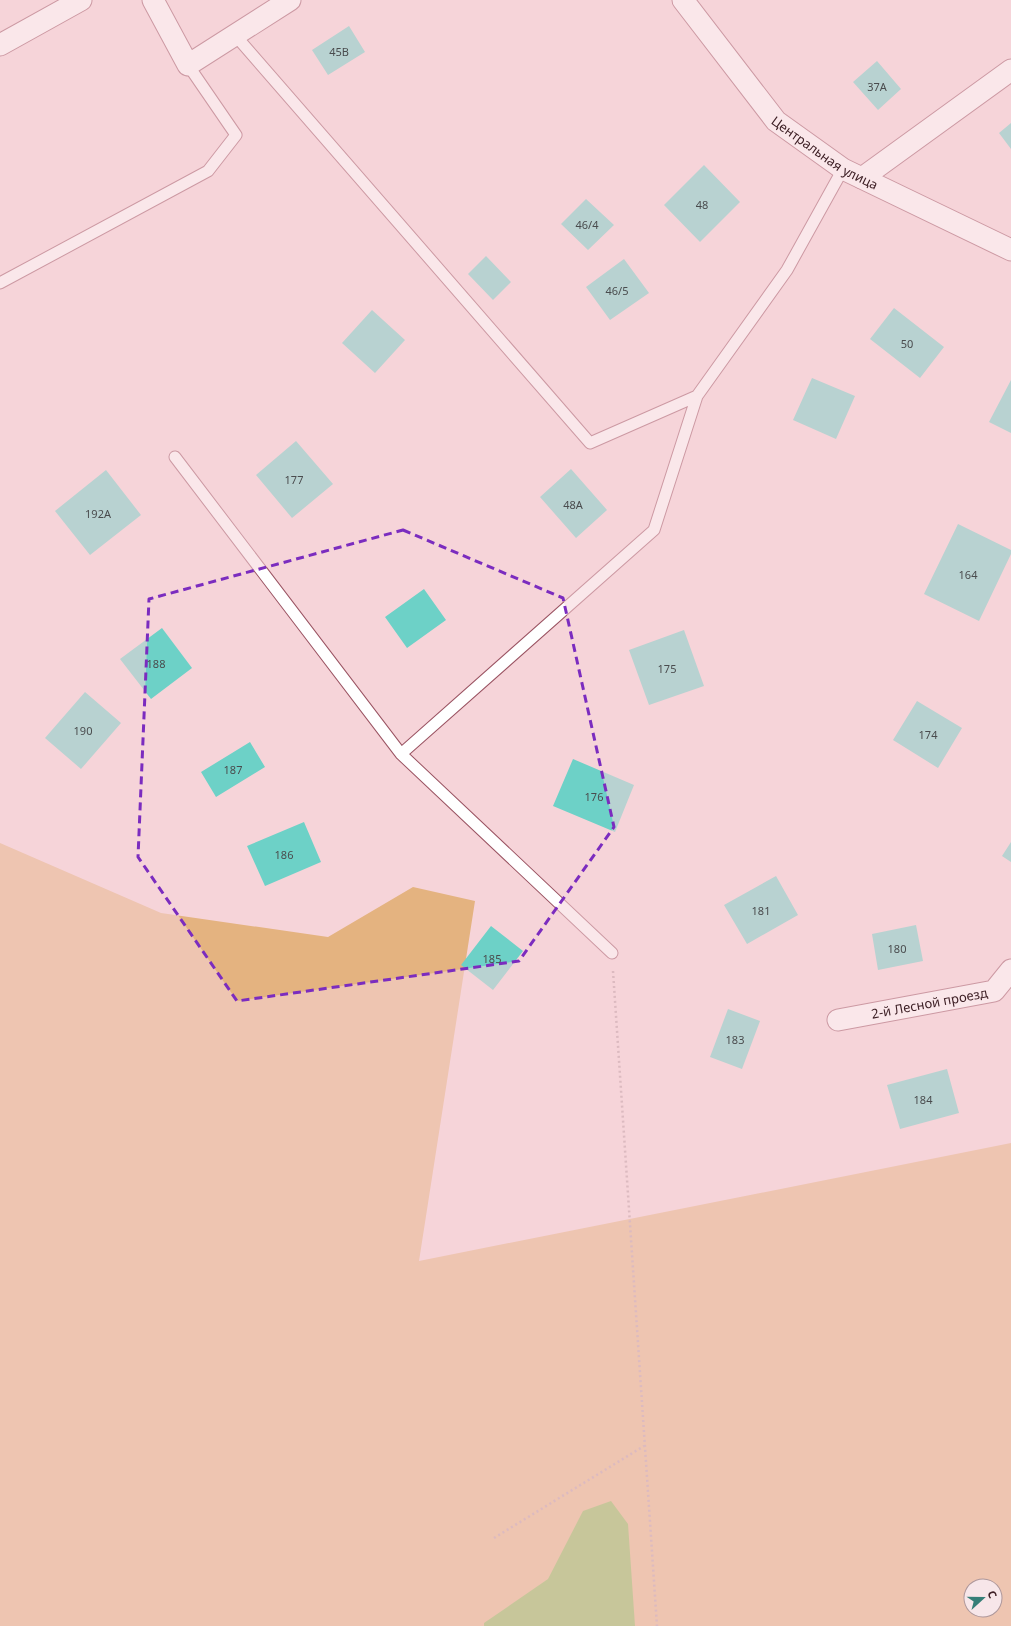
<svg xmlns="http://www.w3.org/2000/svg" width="1011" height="1626" font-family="'Noto Sans',sans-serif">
  <rect width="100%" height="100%" fill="#f6d4d9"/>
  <!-- green -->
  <path fill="#e4b380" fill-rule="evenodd" d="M0,843l161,70 167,24 85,-50 62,14 -56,360 592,-118v483h-1011zM971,1586h24v24h-24z"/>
  <!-- water -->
  <path fill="#8eb74f" d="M611,1501l17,23 7,102h-151v-3l64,-44 35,-68z"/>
  <!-- building -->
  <path fill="#6dd1c7" d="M349,26l16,26 -37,23 -16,-25z
    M877,61l24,28 -23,21 -25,-28z
    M1011,123v26l-12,-16z
    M704,165l36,37 -40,40 -36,-37z
    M586,199l28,26 -26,25 -27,-26z
    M486,256l25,26 -18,18 -25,-26z
    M624,259l25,34 -39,27 -24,-33z
    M894,308l50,39 -24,31 -50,-39z
    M372,310l33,30 -30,33 -33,-30z
    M812,378l43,18 -19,43 -43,-19z
    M1011,380v53l-22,-11z
    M296,441l37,43 -41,34 -36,-43z
    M571,469l36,41 -31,28 -36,-41z
    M106,470l35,45 -51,40 -35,-44z
    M958,524l53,26v4l-32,67 -55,-27z
    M424,589l22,31 -39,28 -22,-31z
    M162,628l30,40 -41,31 -31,-40z
    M684,630l20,56 -55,19 -20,-55z
    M85,692l36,31 -40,46 -36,-31z
    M917,701l45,27 -24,40 -45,-28z
    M250,742l15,25 -49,30 -15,-25z
    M573,759l61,26 -19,47 -62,-26z
    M304,822l17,40 -56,24 -18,-40z
    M1011,842v20l-9,-6z
    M776,876l22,39 -51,29 -23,-39z
    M916,925l7,36 -45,9 -6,-36z
    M491,926l32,25 -30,39 -32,-25z
    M728,1009l32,12 -18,48 -32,-12z
    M947,1069l12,44 -59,16 -13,-44z"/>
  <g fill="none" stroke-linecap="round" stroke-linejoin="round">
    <!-- service casing -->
    <g stroke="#9a5362" stroke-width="13">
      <path id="service" d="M235,35l355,408 107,-47
        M0,283l208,-112 28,-36 -48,-70
        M175,457l226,297 211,199
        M401,754l253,-224 43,-134 90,-126 56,-101"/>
    </g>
    <!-- minor casing -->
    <g stroke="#9a5362" stroke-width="23">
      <g id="minor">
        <path d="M153,0l35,65 102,-65"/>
        <path id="s1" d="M683,0l93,121 67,48 168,81"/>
        <path d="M0,45l81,-45"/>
        <path d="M862,178l149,-108"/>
        <path id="s2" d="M838,1020l156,-29 17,-21"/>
      </g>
    </g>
    <!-- path -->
    <path stroke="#bd9ca2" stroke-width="2.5" stroke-dasharray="2 3" stroke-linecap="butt" d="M613,971l44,655
      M494,1538l150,-92"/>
    <!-- service -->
    <use href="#service" stroke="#fff" stroke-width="11"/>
    <!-- minor -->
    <use href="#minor" stroke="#fff" stroke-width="21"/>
  </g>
  <!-- marked area -->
  <path d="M0 0H1011V1626H0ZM403,530l160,68 51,229 -95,134 -282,40 -99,-144 11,-258z" fill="#f6d4d9" fill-opacity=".55" fill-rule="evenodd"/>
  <path fill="none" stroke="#7b2cbf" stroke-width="3" stroke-dasharray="8 5" stroke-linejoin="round" d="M403,530l160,68 51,229 -95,134 -282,40 -99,-144 11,-258z"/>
  <g text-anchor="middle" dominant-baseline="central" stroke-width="3" stroke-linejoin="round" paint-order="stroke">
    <!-- number labels -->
    <g font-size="11" fill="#4a4c4e">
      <text x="339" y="51">45В</text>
      <text x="877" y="86">37А</text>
      <text x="702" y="204">48</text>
      <text x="587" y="224">46/4</text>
      <text x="617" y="290">46/5</text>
      <text x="907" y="343">50</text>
      <text x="294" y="479">177</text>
      <text x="573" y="504">48А</text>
      <text x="98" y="513">192А</text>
      <text x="968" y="574">164</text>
      <text x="156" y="663">188</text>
      <text x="667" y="668">175</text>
      <text x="83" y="730">190</text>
      <text x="928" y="734">174</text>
      <text x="233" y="769">187</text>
      <text x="594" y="796">176</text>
      <text x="284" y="854">186</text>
      <text x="761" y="910">181</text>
      <text x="897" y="948">180</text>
      <text x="492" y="958">185</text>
      <text x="735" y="1039">183</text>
      <text x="923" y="1099">184</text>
    </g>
    <!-- street labels -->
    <g font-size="13" fill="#3e2026" stroke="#f7e6e9">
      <text stroke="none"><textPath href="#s1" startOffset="211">Центральная улица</textPath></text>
      <text stroke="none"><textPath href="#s2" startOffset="93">2-й Лесной проезд</textPath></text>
    </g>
  </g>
  <!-- north arrow -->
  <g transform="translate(983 1598) rotate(69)"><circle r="19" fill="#f7e6e9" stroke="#ad979b"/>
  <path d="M0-3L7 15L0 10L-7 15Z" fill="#367e77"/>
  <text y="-6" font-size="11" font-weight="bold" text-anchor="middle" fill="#3e2026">С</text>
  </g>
</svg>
